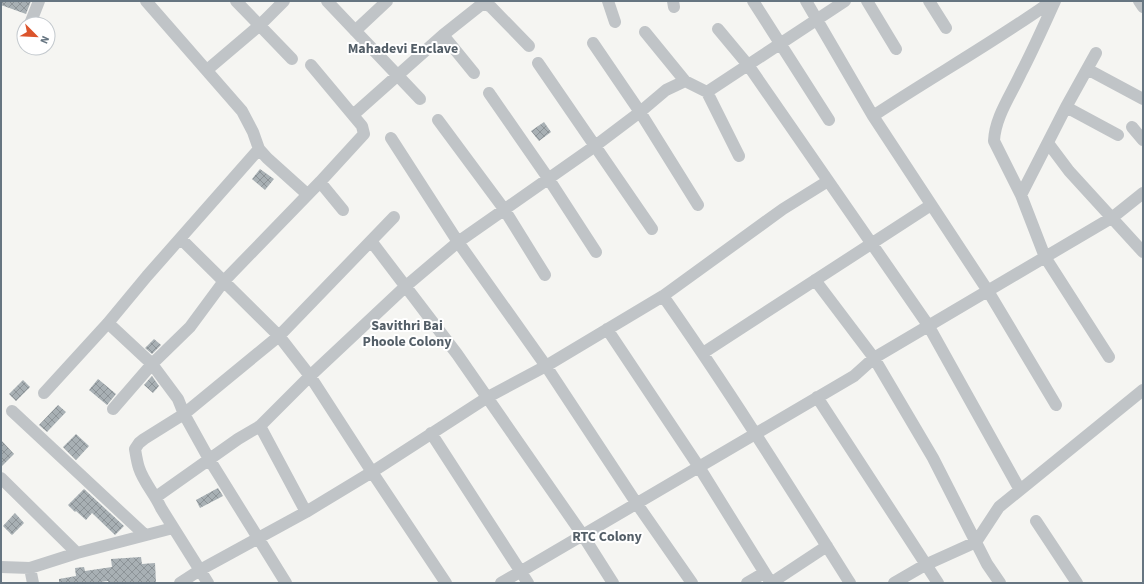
<svg xmlns="http://www.w3.org/2000/svg" width="1144" height="584" font-family="'Source Sans 3',sans-serif">
  <defs>
    <pattern id="building-cross-hatch" width="8" height="8" patternUnits="userSpaceOnUse"><rect width="8" height="8" fill="#a8b0b4"/><path d="M0 0l8 8M0 8l8-8" fill="none" stroke="#8d9498"/></pattern>
  </defs>
  <rect width="100%" height="100%" fill="#f5f5f2"/>
  <!-- building -->
  <path fill="url(#building-cross-hatch)" d="M1,1h30l-5,13 -25,-9z
    M544,122l7,10 -12,9 -8,-10z
    M260,169l14,10 -9,11 -13,-11z
    M154,339l7,6 -9,9 -7,-6z
    M152,376l7,10 -6,7 -9,-8z
    M98,379l18,15 -9,11 -18,-15z
    M23,380l7,7 -14,14 -7,-7z
    M58,405l8,7 -19,20 -8,-7z
    M76,434l13,12 -13,14 -13,-13z
    M1,440l13,14 -13,13z
    M218,488l5,8 -23,12 -4,-8z
    M84,489l40,37 -9,9 -23,-22 -6,7 -10,-9 -1,1 -7,-7z
    M15,513l9,10 -12,12 -9,-9z
    M141,557l1,7 13,-1 1,20h-48v-2l-15,2h-34v-4l17,-3 -1,-8 9,-1 1,4 27,-4 -1,-8z"/>
  <g fill="none" stroke-linecap="round" stroke-linejoin="round">
    <!-- minor -->
    <path stroke="#c0c4c7" stroke-width="12" d="M146,1l96,110 11,21 6,17 8,9 40,36
      M236,1l56,58
      M327,1l93,98
      M608,1l7,21
      M673,1l1,6
      M753,1l76,119
      M806,1l67,115 115,175 68,114
      M867,1l29,48
      M929,1l17,27
      M1055,1c-11,24 -22,49 -34,72 -10,22 -26,44 -27,68l27,54 24,62 64,100
      M1139,1l4,6
      M30,24l9,-23
      M718,29l30,36 180,260 92,165
      M355,31l32,-30
      M645,32l40,49
      M443,35l31,38
      M593,43l47,69 58,93
      M538,63l114,166
      M1087,69l56,30
      M207,70l53,-45 24,-24
      M707,92l138,-91
      M489,93l59,85 48,74
      M1066,107l52,28
      M353,115l90,-80 39,-31 5,1 4,2 38,39
      M873,116c59,-39 121,-74 179,-115
      M438,120l66,89 41,66
      M1132,127l11,13
      M391,138l67,104 88,124 91,138 55,79
      M1048,143l21,28 74,81
      M320,182l23,28
      M1021,195l45,-88 30,-54
      M394,217l-115,119 31,40 62,96 74,111
      M181,239l98,97 -95,78 -40,25 -5,4 -4,6c1,6 2,13 4,19 5,15 16,26 22,40l47,75
      M371,241l86,113 125,180 31,49
      M815,280l59,78 59,100 54,106 13,19
      M663,296c66,94 126,190 187,287
      M108,323l44,41 26,35 6,15 25,45 77,124
      M607,329l92,138 72,116
      M703,353l228,-148
      M44,393l64,-70 39,-47 112,-127
      M817,397l121,186
      M113,409l39,-45 38,-37 34,-46 96,-99 44,-48 -2,-8 -51,-61
      M12,411l133,124
      M260,426l46,86
      M431,433l97,150
      M1,478l76,75
      M156,497l82,-58 22,-13 50,-50 96,-90 52,-44 137,-96 45,-34 26,-22 19,-9 22,11 32,64
      M1036,521l41,62
      M1,567l29,1 47,-15 96,-25
      M30,568l3,15
      M180,583l20,-13 106,-58 66,-40 116,-75 58,-31 117,-70 120,-87 45,-28
      M501,583l353,-207 20,-18 239,-141 30,-24
      M747,583l17,-10
      M771,583l56,-37
      M894,583l31,-18 51,-23 23,-35 144,-117"/>
  </g>
  <g text-anchor="middle" dominant-baseline="central" stroke-width="4" stroke-linejoin="round" paint-order="stroke">
    <!-- neighbourhood labels -->
    <g font-size="14" font-weight="bold" fill="#535e67" stroke="#fff">
      <text x="403" y="49">Mahadevi Enclave</text>
      <text x="407" y="326">Savithri Bai<tspan x="407" dy="16">Phoole Colony</tspan></text>
      <text x="607" y="537">RTC Colony</text>
    </g>
  </g>
  <!-- border -->
  <rect width="1144" height="584" fill="none" stroke="#667581" stroke-width="4"/>
  <!-- north arrow -->
  <g transform="translate(36 36) rotate(114)"><circle r="19" fill="#ffffff" stroke="#c2c8cd"/>
  <path d="M0-3L7 15L0 10L-7 15Z" fill="#db542c"/>
  <text y="-6" font-size="11" font-weight="bold" text-anchor="middle" fill="#667581">N</text>
  </g>
</svg>
